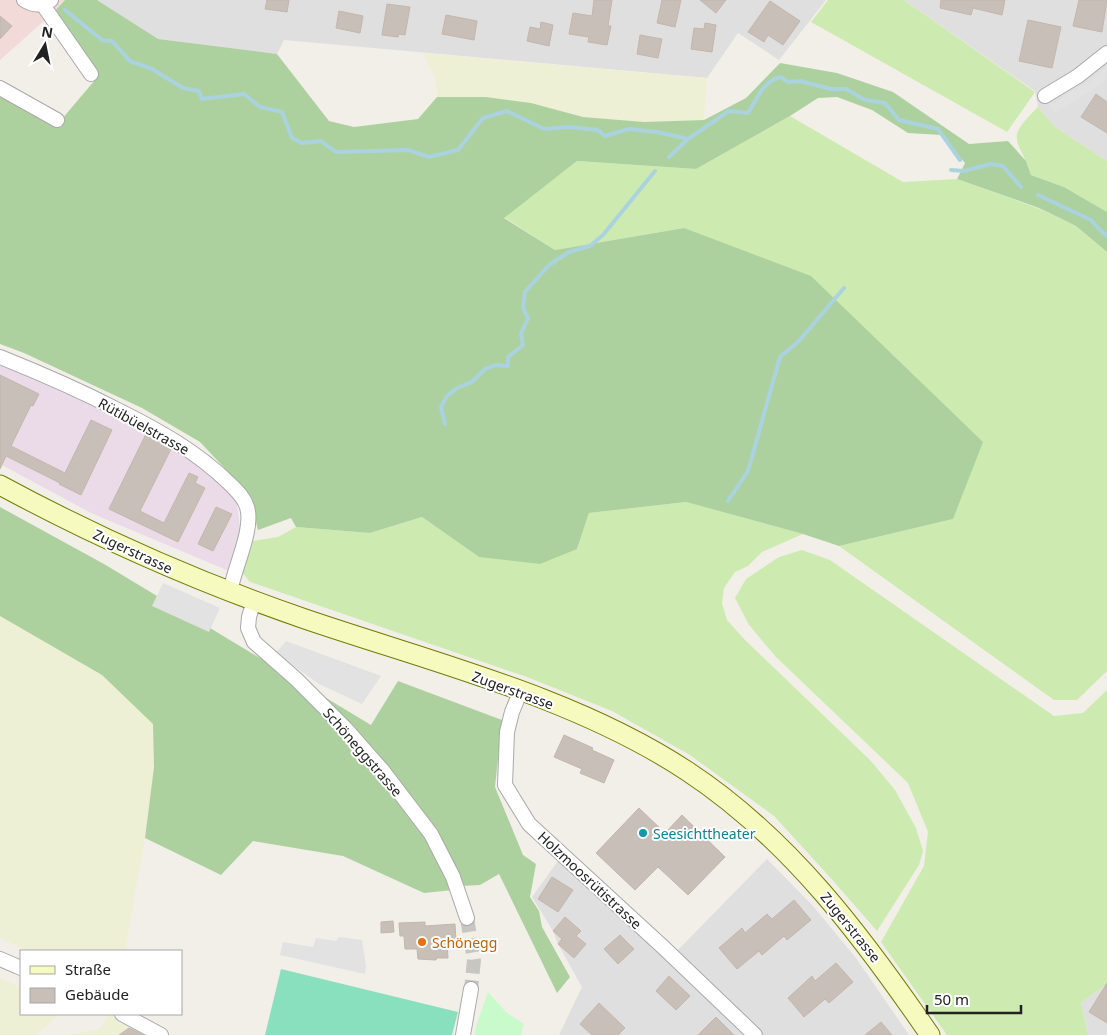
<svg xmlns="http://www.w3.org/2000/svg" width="1107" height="1035" font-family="'Noto Sans',sans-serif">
  <rect width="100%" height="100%" fill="#f2efe9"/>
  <!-- residential -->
  <path fill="#e0dfdf" d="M97,0h729l-47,60 -41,-27 -31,45 -423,-38 -7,14 -120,-15z
    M904,0h203v161l-52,-34 -17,-20 -3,-16z
    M563,854l111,100 93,-95 46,47 43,52 53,77h-350l23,-48 -24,-43 -5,-13 -21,-34z
    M1107,984v51h-19l-7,-32z"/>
  <!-- commercial -->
  <path fill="#f2dad9" d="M0,0h65l-12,13 -53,47z"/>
  <!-- industrial -->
  <path fill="#ebdbe8" d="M0,364l82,36 95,47 59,51 5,36 -12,37 -138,-58 -91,-49z"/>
  <!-- farmland -->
  <path fill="#eef0d5" d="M423,53l284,25 -3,42 -60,2 -61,-5 -52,-14 -45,-6h-49l-2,-20z
    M0,616l102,59 52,49v43l-9,71 -20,113h-97l-28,-13z
    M0,978l21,9v27h39l-23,21h-37z
    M108,1014h37l-2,4 20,17h-96l33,-6z"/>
  <!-- grass -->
  <path fill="#cdebb0" d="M828,0h76l131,92 -28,40 -196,-110z
    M1038,107l17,20 52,34v51l-43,-25 -33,-12c-12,-38 -28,-34 7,-68z
    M790,116l113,66 54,-3 83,30 36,17 31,26v419l-30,29h-23l-215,-154 114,-27 -269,-291 -129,22 -51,-33 73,-56 119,8z
    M686,502l117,32 -41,18 -14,14 -13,6 -11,16 -2,15 5,17 18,20 126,121 24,29 21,38 7,23 -4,14 -42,66 -49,-56 -54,-59 -84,-61 -78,-44 -85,-34 -277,-95 -9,-11 11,-30 26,-4 18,-10 74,6 52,-16 57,40 98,-8 12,-36z
    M802,550l28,10 224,156 29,-3 24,-23v294l-26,19 7,32h-141l-66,-93 43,-76 4,-34 -20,-49 -132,-126 -27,-32 -14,-27 11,-19 33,-22z"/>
  <!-- forest -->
  <path fill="#add19e" d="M65,0h32l61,39 119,15 52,67 25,6 64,-8 19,-22h49l45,6 52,14 61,5 60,-2 42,-22 34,-35 57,10 56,19 76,52 39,-3 18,20 5,14 33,12 43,25v40l-31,-26 -37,-18 -82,-29 8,-16 -24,-28 -33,-2 -36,-23 -35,-13 -19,1 -28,18 -94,53 -119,-8 -73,57 51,32 129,-22 127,48 172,166 -30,77 -114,27 -36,-12 -117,-32 -97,11 -12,36 -37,15 -61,-7 -57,-40 -52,16 -74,-6 -5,-9 -33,12 -9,-36 -49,-52 -58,-34 -118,-55 -24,-9v-247l56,29 39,-46 -42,-67z
    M0,507l104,57 267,161 27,-44 104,39 -7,67 28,68 13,9 -6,33 9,14 3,16 28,50 -13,16 -58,-119 -19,11 -19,1 -8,4 -29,3 -81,-37 -90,-15 -32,34 -76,-37 9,-71 -1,-43 -51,-49 -102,-59z"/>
  <!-- park -->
  <path fill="#c8facc" d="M488,992l19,21 17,11 -3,11h-46l1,-9z"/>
  <!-- pitch -->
  <path fill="#88e0be" d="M281,969l177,43 -6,23h-187z"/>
  <!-- parking -->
  <path fill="#e2e2e2" d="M1107,67v12l-8,7 -45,27 -4,-8 44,-26z
    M163,583l57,25 -11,24 -57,-26z
    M286,641l95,35 -19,28 -43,-20 -43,-31z
    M339,937l23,3 4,26 -1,8 -85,-19 3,-13 30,5 3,-9 20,3z"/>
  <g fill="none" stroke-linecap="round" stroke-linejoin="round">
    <!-- stream -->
    <path stroke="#aad3df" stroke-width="4" d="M65,10l37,30 10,1 18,20 22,8 31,19 16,3 3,8 42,-5 16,13 22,5 10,26 10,5 19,-2 15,11 72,-2 21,7 29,-7 25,-32 24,-7 37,18 25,-2 29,3 7,6 24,-7 28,3 31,7
      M669,157l19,-18 41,-28 19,2c9,-14 16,-33 33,-36l7,5 12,-1 31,8h15l19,11 20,3 14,17 39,9 22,31
      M951,170l13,1 27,-7 12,2 18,21
      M1038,195l53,25 9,10 7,6
      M445,424l-4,-17 6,-11 10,-8 15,-6 13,-13 11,-4 12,1v-9l15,-12 -2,-11 7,-16 -5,-10 2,-16 24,-27 20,-13 21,-6 13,-11 52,-64
      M728,501l20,-30 32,-114 19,-16 45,-53"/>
  </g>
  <!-- building -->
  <path fill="#c7bfb8" stroke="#c4b6ab" d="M267,0h22l-2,12 -22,-3z
    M594,0h18l-4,26h3l-4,19 -19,-3 1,-5 -20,-3 4,-21 19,3z
    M662,0h19l-6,27 -18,-4z
    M700,0h26l-10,13z
    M941,0h64l-3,15 -29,-7 -2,7 -31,-7z
    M1079,0h28l-5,32 -29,-6z
    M770,1l30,20 -17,24 -15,-10 -4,7 -16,-10z
    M387,4l23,3 -5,28 -6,-1 -1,3 -16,-2z
    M339,11l24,5 -3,17 -24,-5z
    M446,15l31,6 -3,19 -32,-6z
    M0,16l12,10 -12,13z
    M1028,20l33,7 -9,41 -33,-7z
    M541,22l12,3 -4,21 -22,-5 3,-14 10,2z
    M705,23l11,2 -4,27 -21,-3 3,-21 10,1z
    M640,35l22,4 -4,19 -21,-4z
    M1096,94l11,8v31l-26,-16z
    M0,375l39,19 -6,12 -2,-1 -20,41 54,27 26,-53 21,10 -31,65 -22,-11 1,-1 -54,-27 -6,13z
    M146,434l25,15 -31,62 24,12 25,-50 9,4 -3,6 10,5 -27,54 -69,-33z
    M216,507l16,7 -19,37 -15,-7z
    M564,735l29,13 -1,2 22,10 -10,23 -24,-10 2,-4 -28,-12z
    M639,808l26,25 17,-18 43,42 -37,38 -30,-28 -23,23 -39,-37z
    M552,877l21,13 -15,22 -20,-13z
    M794,900l17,20 -24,20 -3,-4 -22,19 -3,-4 -22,18 -18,-21 23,-20 3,5 22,-19 5,5z
    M565,917l16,14 -5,5 10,8 -12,14 -16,-14 4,-5 -9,-8z
    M393,921l1,11 -13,1v-11z
    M425,922v4l30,-2 1,17 -9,1 1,16h-11l-1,2 -18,-1 -1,-10h-12l-1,-13h-4l-1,-13z
    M620,935l14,14 -16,15 -14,-15z
    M836,963l17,19 -24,21 -4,-4 -21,18 -16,-19 24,-22 3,5z
    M669,976l21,20 -14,14 -20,-19z
    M1107,983v40l-18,-11z
    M599,1003l26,25 -7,7h-26l-12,-11z
    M716,1017l18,18h-36z
    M881,1022l11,13h-27z
    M129,1028l14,7h-24z"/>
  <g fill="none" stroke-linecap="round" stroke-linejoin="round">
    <!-- minor-tunnel -->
    <path stroke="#c8c6c1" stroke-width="14" stroke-dasharray="14 7" stroke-linecap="butt" d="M467,918l7,42 -3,29"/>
    <!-- minor casing -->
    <g stroke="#a9a9a9" stroke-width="16">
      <path id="minor" d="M24,0c10,6 17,6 27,0
        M43,5l48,69
        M0,88l57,32
        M1045,96l33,-20 29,-23
        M0,357c40,16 79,33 118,53 40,20 78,41 111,73 7,7 15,14 18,24 7,22 -13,61 -17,85
        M254,601l-5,16 -1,11 6,14 42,37 50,50 37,42 48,63 22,43 14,41
        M521,690l-9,22 -5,20 -2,53 24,39 134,123 92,88
        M0,959l21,9
        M122,1014l39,21
        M463,1035l8,-46"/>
    </g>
    <!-- secondary casing -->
    <g stroke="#707d05" stroke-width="21">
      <path id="secondary" d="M0,485c98,53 200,98 305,134 126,43 270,78 382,152 102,67 175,165 243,264"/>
    </g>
    <!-- minor -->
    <use href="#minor" stroke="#fff" stroke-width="14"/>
    <!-- secondary -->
    <use href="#secondary" stroke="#f7fabf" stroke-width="19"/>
  </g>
  <!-- markers -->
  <circle fill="#0f9aa8" stroke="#fff" stroke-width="2" cx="643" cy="833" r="5"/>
  <circle fill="#e8710a" stroke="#fff" stroke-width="2" cx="422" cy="942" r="5"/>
  <g text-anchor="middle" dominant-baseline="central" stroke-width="4" stroke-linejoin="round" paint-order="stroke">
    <!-- street labels -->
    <g font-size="14" fill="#222" stroke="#fff">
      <text transform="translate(144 426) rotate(29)">Rütibüelstrasse</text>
      <text transform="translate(133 551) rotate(25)">Zugerstrasse</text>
      <text transform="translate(513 690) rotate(20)">Zugerstrasse</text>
      <text transform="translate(363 752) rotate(49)">Schöneggstrasse</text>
      <text transform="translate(590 880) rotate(43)">Holzmoosrütistrasse</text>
      <text transform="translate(851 927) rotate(51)">Zugerstrasse</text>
    </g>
    <!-- culture labels -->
    <g font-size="14" fill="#0d838f" stroke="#fff" text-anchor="start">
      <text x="653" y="833">Seesichttheater</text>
    </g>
    <!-- food labels -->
    <g font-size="14" fill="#c56008" stroke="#fff" text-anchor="start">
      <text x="432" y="942">Schönegg</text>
    </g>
  </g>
  <!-- legend -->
  <rect x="20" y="950" width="162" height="65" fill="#ffffff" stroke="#a7a7a7"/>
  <rect x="30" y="966" width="25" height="8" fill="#f7fabf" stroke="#a7a7a7"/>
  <text x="65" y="975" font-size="15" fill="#222222">Straße</text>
  <rect x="30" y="988" width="25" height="15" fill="#c7bfb8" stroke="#a7a7a7"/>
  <text x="65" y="1000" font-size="15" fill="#222222">Gebäude</text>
  <!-- north arrow -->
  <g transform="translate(45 45) rotate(10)" stroke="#ffffff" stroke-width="4" paint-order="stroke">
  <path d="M0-4L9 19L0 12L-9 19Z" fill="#222222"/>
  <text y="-8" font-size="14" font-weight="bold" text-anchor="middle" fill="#222222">N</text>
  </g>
  <!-- scale -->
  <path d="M927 1005v8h94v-8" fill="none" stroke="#222222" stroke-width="2.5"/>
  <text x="934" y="1005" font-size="15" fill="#222222" stroke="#ffffff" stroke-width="4" paint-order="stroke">50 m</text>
</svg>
